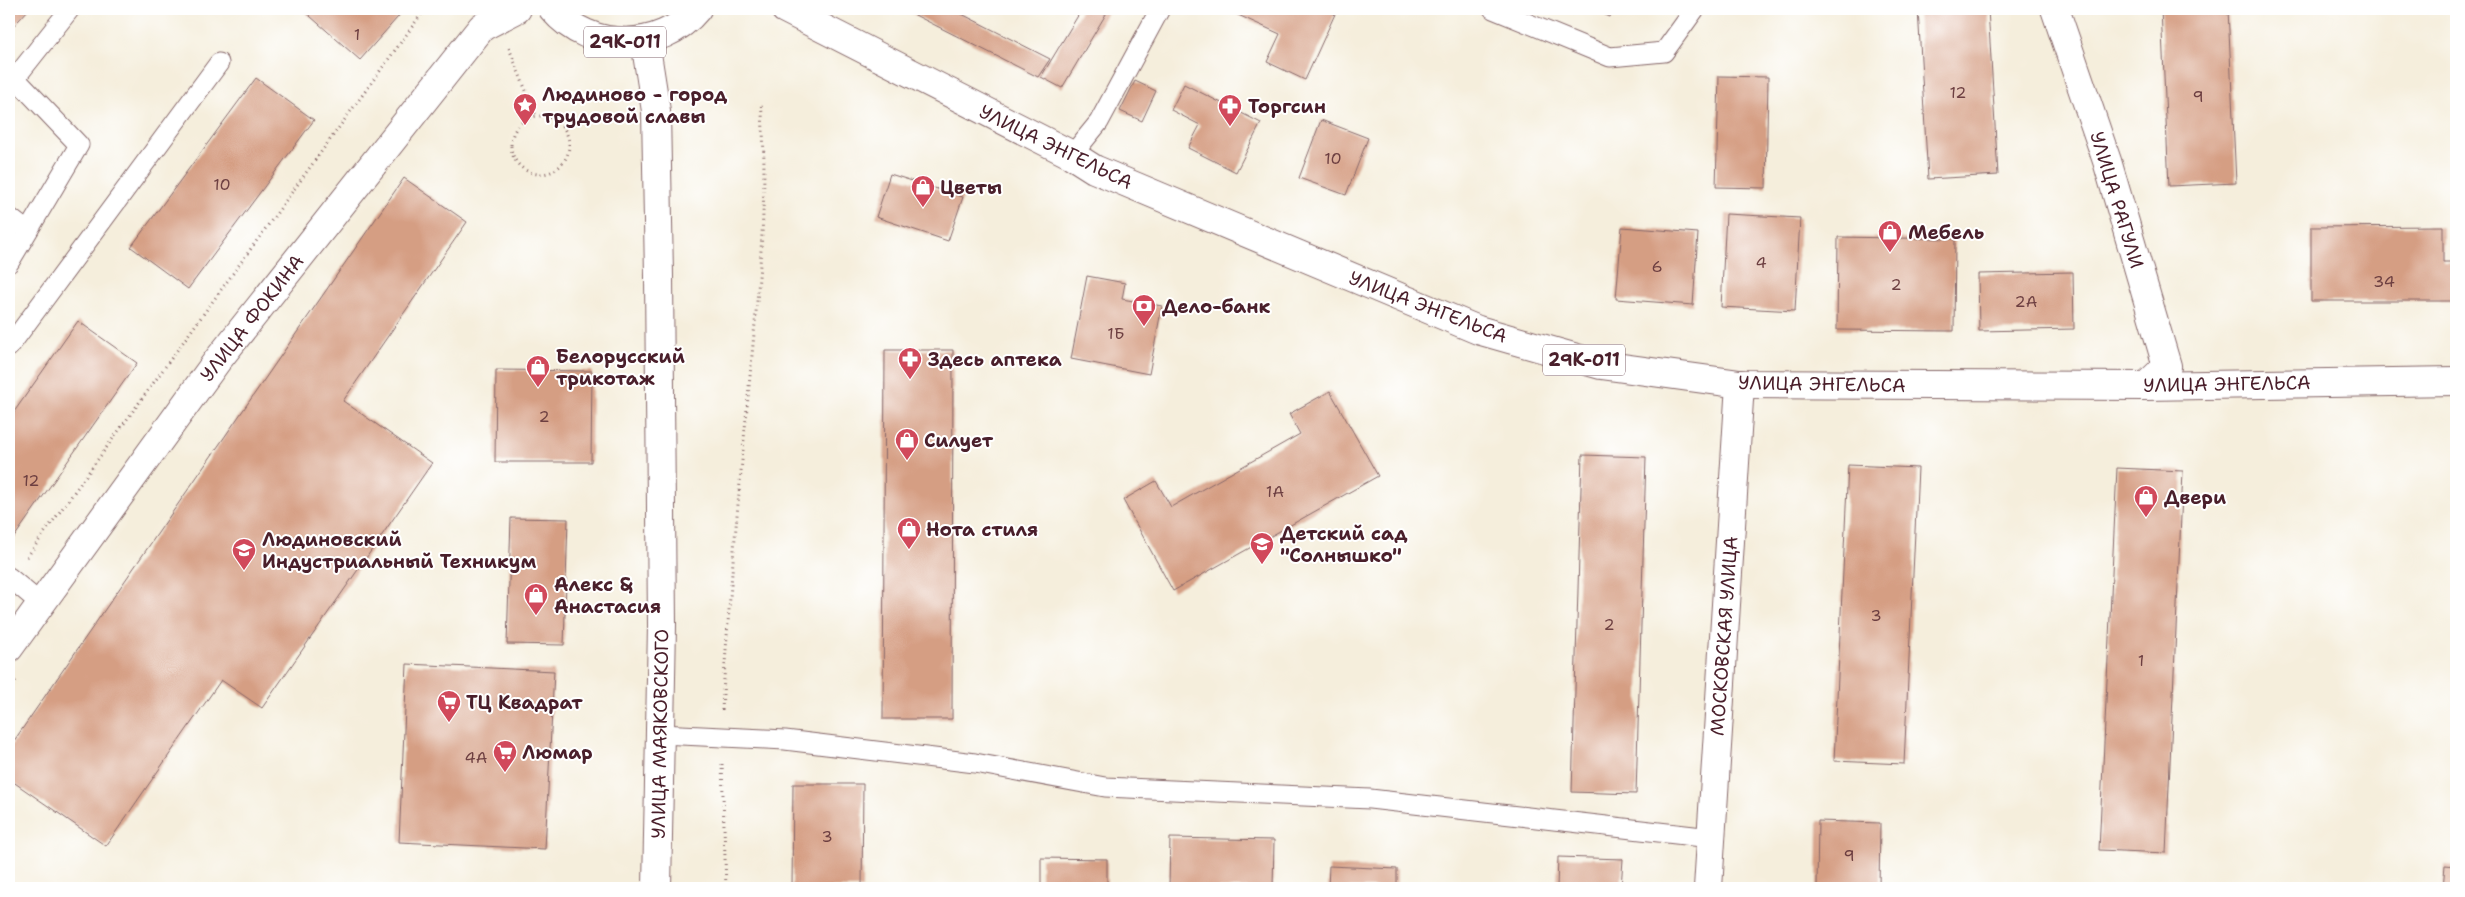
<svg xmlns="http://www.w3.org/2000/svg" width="2465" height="897" font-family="'Shantell Sans',sans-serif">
  <rect width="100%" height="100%" fill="#fff"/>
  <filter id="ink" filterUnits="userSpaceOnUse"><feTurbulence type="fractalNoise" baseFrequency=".02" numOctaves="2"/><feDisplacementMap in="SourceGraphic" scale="10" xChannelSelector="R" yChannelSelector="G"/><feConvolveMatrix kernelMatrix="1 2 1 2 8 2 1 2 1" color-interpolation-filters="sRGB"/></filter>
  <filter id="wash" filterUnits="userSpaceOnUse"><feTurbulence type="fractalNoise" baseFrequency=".0096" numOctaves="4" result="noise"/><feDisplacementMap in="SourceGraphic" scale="20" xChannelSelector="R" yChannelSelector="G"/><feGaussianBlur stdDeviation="1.12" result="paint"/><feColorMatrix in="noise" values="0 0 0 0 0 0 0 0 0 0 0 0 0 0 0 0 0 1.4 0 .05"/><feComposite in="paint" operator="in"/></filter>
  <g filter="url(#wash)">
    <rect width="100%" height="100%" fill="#f5eedc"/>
    <g id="blocks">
      <!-- building -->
      <path fill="#d59e83" d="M9,9h20l-20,22z
        M302,9h103l-45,51z
        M903,9h49l98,50 -12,18z
        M1082,9h27l-47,79 -21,-11z
        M1225,9h98l12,5 -30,66 -38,-18 13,-28z
        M1591,9h22l-3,8z
        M1918,9h70l10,166 -70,4z
        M2161,9h67l8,174 -67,3z
        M1719,76l49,1 -2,111 -50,-1z
        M256,78l58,42 -126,169 -57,-42z
        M1135,81l21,10 -14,30 -22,-10z
        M1184,84l77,39 -25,49 -48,-24 12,-23 -29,-15z
        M1321,120l47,18 -22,57 -47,-17z
        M890,174l73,23 -15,44 -72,-24z
        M404,178l63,44 -124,179 89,62 -170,245 -41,-28 -115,166 -97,-67v-31z
        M1726,214l74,4 -5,93 -74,-4z
        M2443,226v36h13v39h-145v-74z
        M1622,227l76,6 -5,72 -77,-6z
        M1838,237l117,2 -1,92 -117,-1z
        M2073,272l1,57 -95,2 -1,-57z
        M1087,276l38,7 -3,16 40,7 -13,68 -78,-15z
        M78,321l59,42 -127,180 -1,-124z
        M885,350h68l-1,369h-69z
        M496,370l96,1 -1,91h-96z
        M1330,391l48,85 -205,115 -50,-91 33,-19 15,26 129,-73 -11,-20z
        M1582,455l64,2 -10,337 -64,-2z
        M1848,465l70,3 -14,296 -70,-3z
        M2117,468l66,3 -17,382 -67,-3z
        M511,518l57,1 -4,126 -57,-1z
        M407,664l147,7 -9,178 -146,-7z
        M793,784h70l-1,104h-70z
        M1818,821l62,2 -1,65h-62z
        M1170,838l104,2 -1,48h-104z
        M1558,857l65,2 -2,29h-64z
        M1041,858l66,1v29h-66z
        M2445,865l11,1v22h-13z
        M1329,866l68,3v19h-69z"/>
    </g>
  </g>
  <g filter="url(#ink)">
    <use href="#blocks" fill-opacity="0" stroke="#866769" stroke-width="1"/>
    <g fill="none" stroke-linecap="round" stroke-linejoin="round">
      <!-- lane casing -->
      <g stroke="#866769" stroke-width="21">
        <path id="lane" d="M1493,9l117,48 54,-5 31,-43
          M9,86l61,-77
          M1072,155l27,-33 61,-113
          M9,217l18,14
          M9,263l70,-118 -64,-67
          M9,347l210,-284
          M9,577l32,27
          M660,734l125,6 190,23 130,24 265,12 341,39"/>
      </g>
      <!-- street casing -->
      <g stroke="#866769" stroke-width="30">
        <path id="street" d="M2055,9l52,152 60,205 -21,20
          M9,648l208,-287 265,-334 35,-18
          M1708,888l32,-504"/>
      </g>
      <!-- secondary casing -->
      <g stroke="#866769" stroke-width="30">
        <path id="secondary" d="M645,41l11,70 3,165 3,349 -5,263"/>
      </g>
      <!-- primary casing -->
      <g stroke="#866769" stroke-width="30">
        <path id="primary" d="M553,9c36,43 108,44 144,0
          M785,9l287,146 22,14 384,161 123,35 139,19 406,2 310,-5"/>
      </g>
      <!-- path -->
      <path stroke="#866769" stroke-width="3" stroke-dasharray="1 4" stroke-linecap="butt" d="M509,48l27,68
        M511 145a29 29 0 1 1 58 0a29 29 0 1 1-58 0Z
        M27,557l398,-548
        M9,689l7,-9
        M722,710c7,-115 18,-229 29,-344 8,-87 18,-177 10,-264
        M722,764l4,124"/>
      <!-- lane -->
      <use href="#lane" stroke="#fff" stroke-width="19"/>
      <!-- street -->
      <use href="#street" stroke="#fff" stroke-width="28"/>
      <!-- secondary -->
      <use href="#secondary" stroke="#fff" stroke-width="28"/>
      <!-- primary -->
      <use href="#primary" stroke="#fff" stroke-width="28"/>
    </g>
  </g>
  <!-- icons -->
  <defs>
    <g id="sight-pin" transform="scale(1.25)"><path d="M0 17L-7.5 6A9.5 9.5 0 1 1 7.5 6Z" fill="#d1495b" stroke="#fff"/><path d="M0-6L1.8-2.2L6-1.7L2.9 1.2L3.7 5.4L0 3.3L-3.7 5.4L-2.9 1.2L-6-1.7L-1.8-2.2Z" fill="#fff"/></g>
    <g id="pharmacy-pin" transform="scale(1.25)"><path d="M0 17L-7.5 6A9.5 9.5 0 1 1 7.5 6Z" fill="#d1495b" stroke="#fff"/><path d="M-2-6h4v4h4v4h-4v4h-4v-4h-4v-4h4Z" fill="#fff"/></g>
    <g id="shop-pin" transform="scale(1.25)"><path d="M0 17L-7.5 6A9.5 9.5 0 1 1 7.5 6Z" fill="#d1495b" stroke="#fff"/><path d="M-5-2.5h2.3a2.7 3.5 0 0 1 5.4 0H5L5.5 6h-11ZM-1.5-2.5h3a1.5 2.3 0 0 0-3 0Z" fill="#fff"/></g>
    <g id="bank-pin" transform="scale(1.25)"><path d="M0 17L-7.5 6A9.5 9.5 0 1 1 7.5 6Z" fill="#d1495b" stroke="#fff"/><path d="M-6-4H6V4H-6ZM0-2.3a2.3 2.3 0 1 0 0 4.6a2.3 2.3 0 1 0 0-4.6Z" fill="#fff"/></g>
    <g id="school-pin" transform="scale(1.25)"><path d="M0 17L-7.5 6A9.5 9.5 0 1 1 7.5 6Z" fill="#d1495b" stroke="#fff"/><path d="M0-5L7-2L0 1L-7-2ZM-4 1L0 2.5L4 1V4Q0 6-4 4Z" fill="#fff"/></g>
    <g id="university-pin" transform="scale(1.25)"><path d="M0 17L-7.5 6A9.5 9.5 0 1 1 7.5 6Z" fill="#d1495b" stroke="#fff"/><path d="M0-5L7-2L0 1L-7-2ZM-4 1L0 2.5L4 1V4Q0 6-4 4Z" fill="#fff"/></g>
    <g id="supermarket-pin" transform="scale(1.25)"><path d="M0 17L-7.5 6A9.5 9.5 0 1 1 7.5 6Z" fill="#d1495b" stroke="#fff"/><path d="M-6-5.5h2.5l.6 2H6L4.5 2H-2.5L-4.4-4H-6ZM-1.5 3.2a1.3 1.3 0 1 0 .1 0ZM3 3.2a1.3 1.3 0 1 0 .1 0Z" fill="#fff"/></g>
  </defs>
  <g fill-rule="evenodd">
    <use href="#sight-pin" x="525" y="105"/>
    <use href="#pharmacy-pin" x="1230" y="106"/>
    <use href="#shop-pin" x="923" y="187"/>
    <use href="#shop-pin" x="1890" y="232"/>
    <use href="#bank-pin" x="1144" y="306"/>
    <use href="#pharmacy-pin" x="910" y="359"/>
    <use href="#shop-pin" x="538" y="367"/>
    <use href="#shop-pin" x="907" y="440"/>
    <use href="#shop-pin" x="2146" y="497"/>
    <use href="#shop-pin" x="909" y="529"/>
    <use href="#school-pin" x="1262" y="544"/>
    <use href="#university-pin" x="244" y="550"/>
    <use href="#shop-pin" x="536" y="595"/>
    <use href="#supermarket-pin" x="449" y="702"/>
    <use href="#supermarket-pin" x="505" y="752"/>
  </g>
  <g text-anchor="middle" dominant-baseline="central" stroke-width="4" stroke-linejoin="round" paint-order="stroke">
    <!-- number labels -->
    <g font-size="16" fill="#6d3f41">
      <text x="357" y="34">1</text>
      <text x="1958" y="92">12</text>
      <text x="2198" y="96">9</text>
      <text x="1333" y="158">10</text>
      <text x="222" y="184">10</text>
      <text x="1761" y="262">4</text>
      <text x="1657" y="266">6</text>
      <text x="2384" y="281">34</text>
      <text x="1896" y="284">2</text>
      <text x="2026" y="301">2А</text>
      <text x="1116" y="333">1Б</text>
      <text x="544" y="416">2</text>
      <text x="31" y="480">12</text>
      <text x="1275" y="491">1А</text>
      <text x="1876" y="615">3</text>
      <text x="1609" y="624">2</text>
      <text x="2141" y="660">1</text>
      <text x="476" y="757">4А</text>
      <text x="827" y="836">3</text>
      <text x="1849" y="855">9</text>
    </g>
    <!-- shield labels -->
    <g fill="#fff" stroke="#80626b" stroke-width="1">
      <rect x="584" y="26.5" width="82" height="31" rx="4"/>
      <rect x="1543" y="344.5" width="82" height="31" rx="4"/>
    </g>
    <g font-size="18" font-weight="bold" fill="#4a1f2b">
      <text x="625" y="42">29К-011</text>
      <text x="1584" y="360">29К-011</text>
    </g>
    <!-- poi labels -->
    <g font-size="19" font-weight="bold" fill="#4a1f2b" stroke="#fff" text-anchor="start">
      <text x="542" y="94">Людиново - город<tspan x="542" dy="22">трудовой славы</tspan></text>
      <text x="1248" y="106">Торгсин</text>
      <text x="940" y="187">Цветы</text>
      <text x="1908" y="232">Мебель</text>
      <text x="1162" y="306">Дело-банк</text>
      <text x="556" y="356">Белорусский<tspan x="556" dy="22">трикотаж</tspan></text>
      <text x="928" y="359">Здесь аптека</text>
      <text x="924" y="440">Силует</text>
      <text x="2164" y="497">Двери</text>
      <text x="926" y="529">Нота стиля</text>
      <text x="1280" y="533">Детский сад<tspan x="1280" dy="22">"Солнышко"</tspan></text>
      <text x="262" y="539">Людиновский<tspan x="262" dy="22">Индустриальный Техникум</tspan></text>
      <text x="554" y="584">Алекс &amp;<tspan x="554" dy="22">Анастасия</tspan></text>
      <text x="466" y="702">ТЦ Квадрат</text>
      <text x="522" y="752">Люмар</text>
    </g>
    <!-- street labels -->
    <g font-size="19" fill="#4a1f2b" stroke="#fff">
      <text transform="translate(1056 147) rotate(26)">УЛИЦА ЭНГЕЛЬСА</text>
      <text transform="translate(2117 200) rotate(73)">УЛИЦА РАГУЛИ</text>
      <text transform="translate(1428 307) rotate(21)">УЛИЦА ЭНГЕЛЬСА</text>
      <text transform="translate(252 318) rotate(-52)">УЛИЦА ФОКИНА</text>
      <text transform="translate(1822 384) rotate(1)">УЛИЦА ЭНГЕЛЬСА</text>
      <text transform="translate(2227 384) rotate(-1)">УЛИЦА ЭНГЕЛЬСА</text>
      <text transform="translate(1724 636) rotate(-86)">МОСКОВСКАЯ УЛИЦА</text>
      <text transform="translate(660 734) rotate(-89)">УЛИЦА МАЯКОВСКОГО</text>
    </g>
  </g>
  <!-- margin -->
  <rect width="2465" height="897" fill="none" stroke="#fff" stroke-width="30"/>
</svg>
